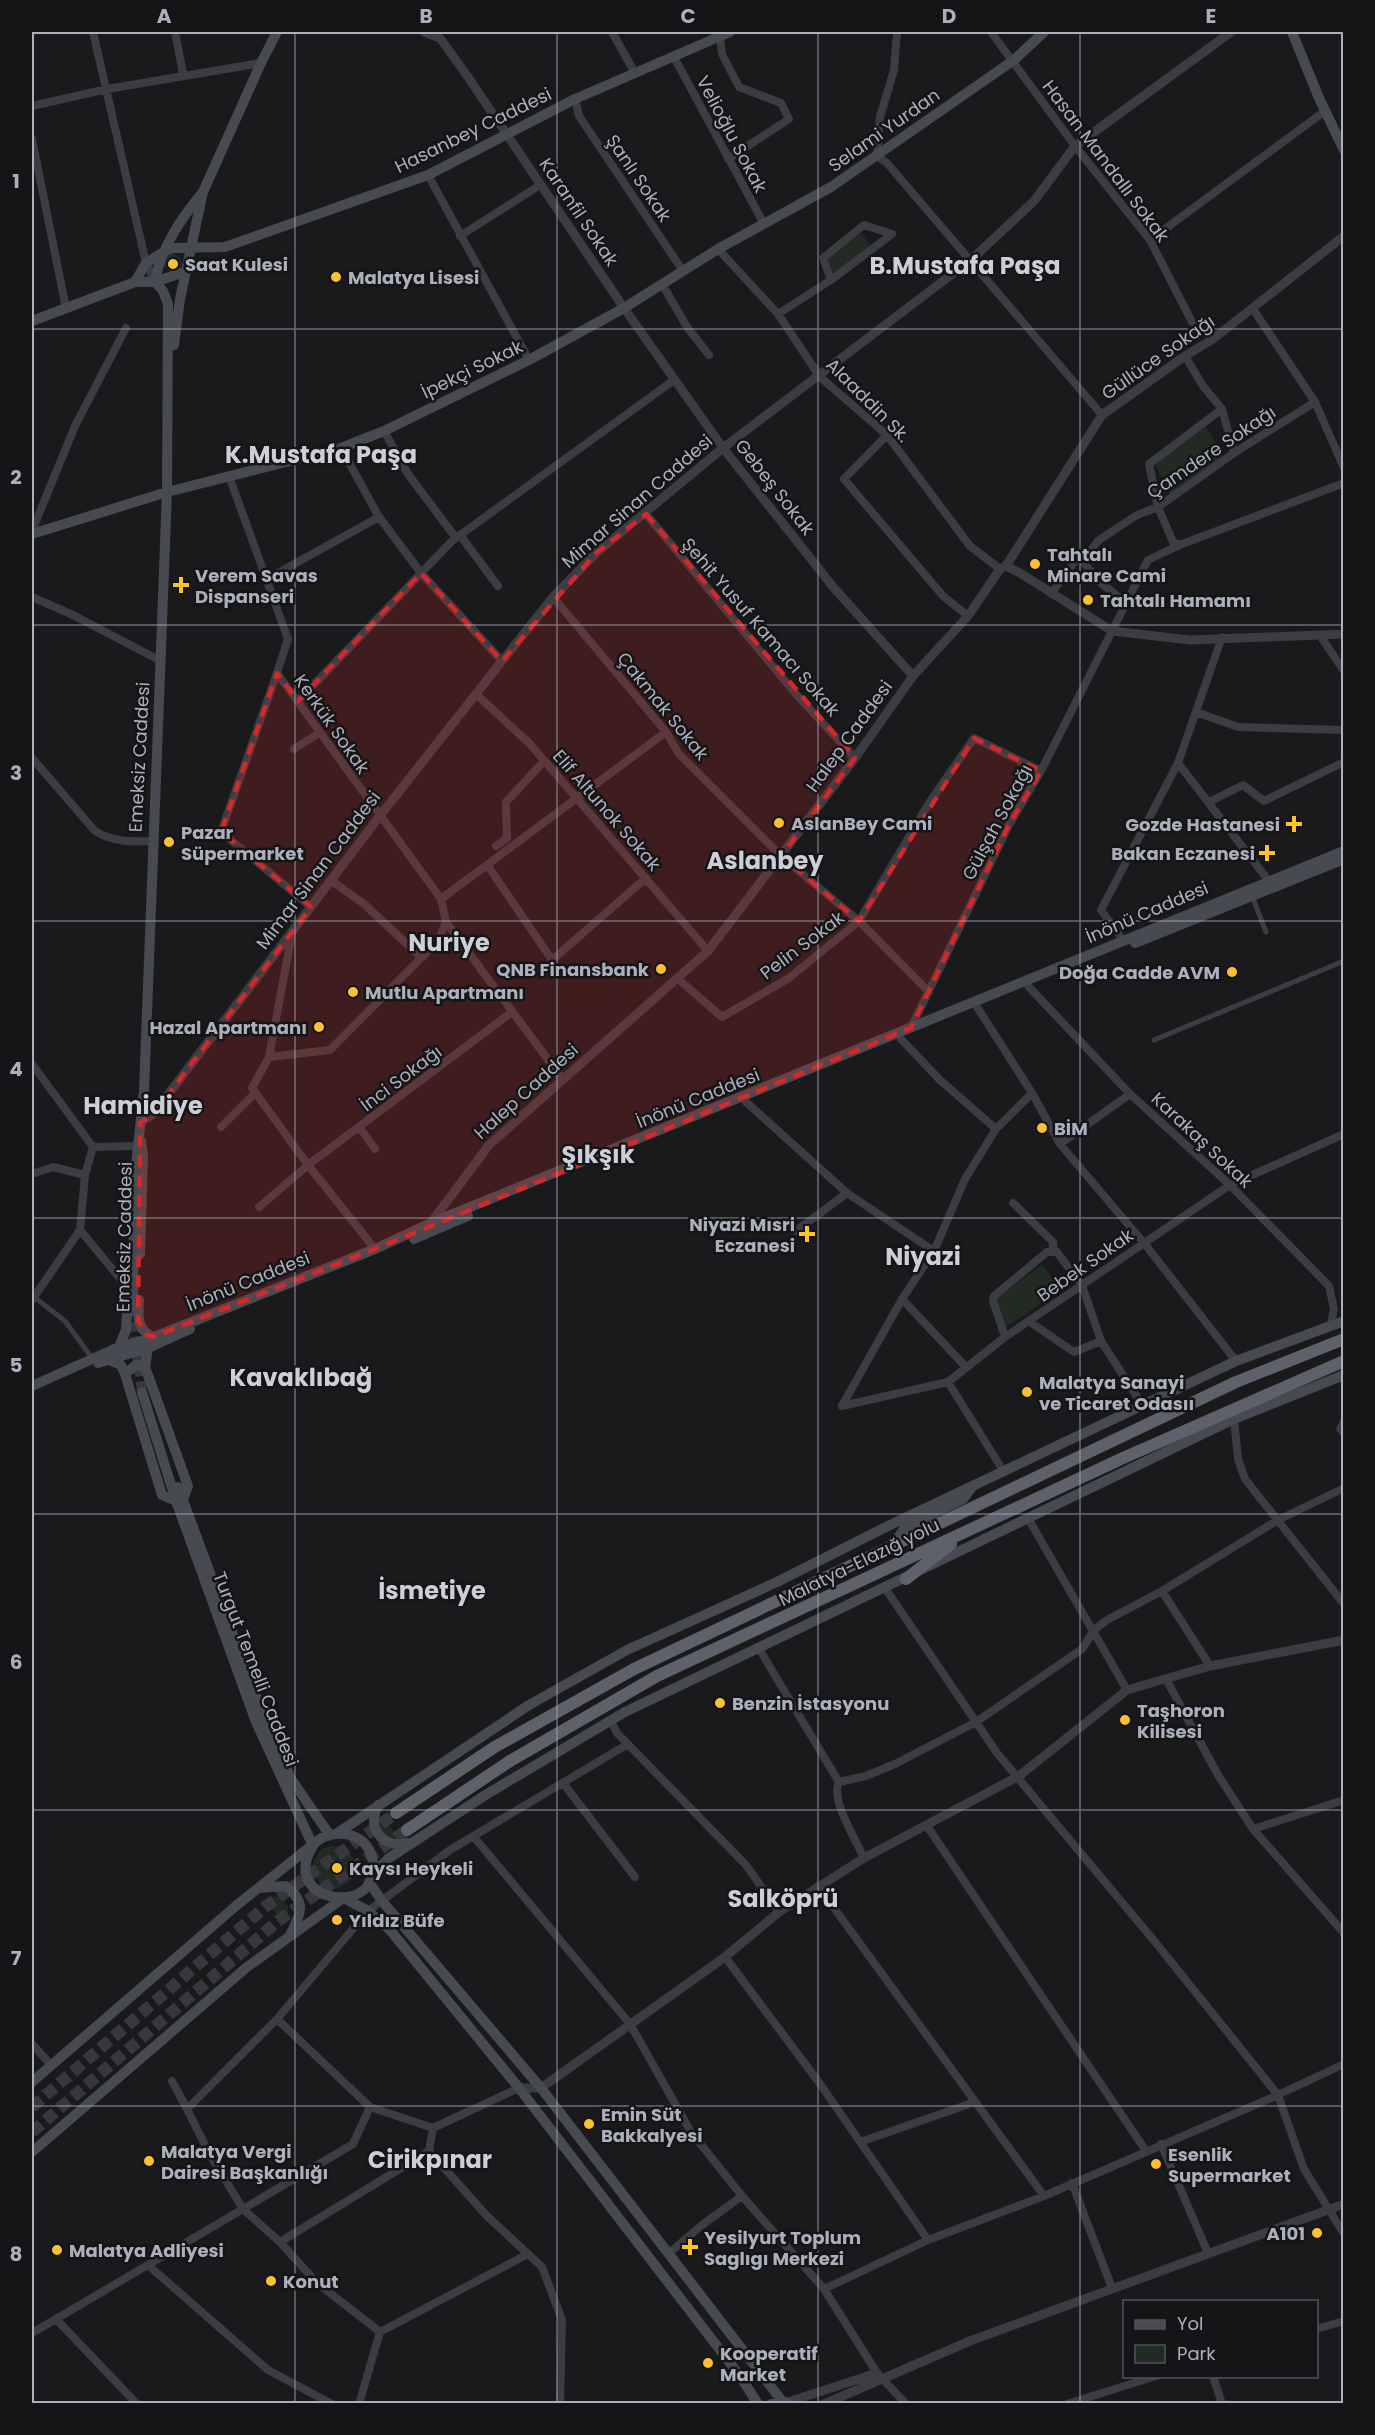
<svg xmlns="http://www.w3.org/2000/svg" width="1375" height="2435" font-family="Poppins,sans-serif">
  <rect width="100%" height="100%" fill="#1a1a1c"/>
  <!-- green -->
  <path fill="#212b23" d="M862,233l9,14 -39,27 -6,-17z
    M164 263a9 9 0 1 1 18 0a9 9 0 1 1-18 0Z
    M1206,426l17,30 -53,39 -15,-31z
    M1042,1265l20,24 -60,41 -11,-28z
    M383,1815l17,25 -18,-4 -3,-14z
    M313 1867a21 21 0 1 1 42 0a21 21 0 1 1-42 0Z
    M269,1897h9l10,9v9l-5,7 -18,-22z"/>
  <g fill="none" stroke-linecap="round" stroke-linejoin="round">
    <!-- secondary-tunnel -->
    <path stroke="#37383c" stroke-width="10" stroke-dasharray="10 5" stroke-linecap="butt" d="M133,1307l-1,13 10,72"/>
    <!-- trunk-tunnel -->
    <path stroke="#37383c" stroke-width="12" stroke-dasharray="12 6" stroke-linecap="butt" d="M32,2107l233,-200 131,-94
      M32,2132l246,-211 129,-91"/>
    <!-- pedestrian -->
    <path stroke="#3c3d43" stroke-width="5" d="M1252,896l14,36
      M1154,1040l190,-79
      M34,1297l31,24 27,37"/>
    <!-- minor -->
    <path stroke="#3c3d43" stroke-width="8" d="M93,32l53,231 9,19
      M175,32l8,42
      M612,32l23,41
      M897,32l-3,38 -14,47 -3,39 10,7 215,252
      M991,32l84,114 75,94 42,82 21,17
      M720,37l2,17 17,33 42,16 8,16 -61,40
      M674,57l90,167
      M575,99l4,17 104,155
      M32,106l75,-17 154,-26
      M32,139l34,169
      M428,175l101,185
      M460,236l80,-51
      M1150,240l175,-129
      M718,249l60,65 42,63 67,58 83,111 30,23
      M662,284l25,43 22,28
      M1253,309l62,93 29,66
      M778,314l53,-34 -8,-22 41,-33 28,9 -61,46
      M1185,356l18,30 19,23 12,44
      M384,431l24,43 48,64
      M887,435l-43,44 99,117 25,20
      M341,448l38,69 42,56 81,88
      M229,476l59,163 -11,34 164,226 5,23 117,158
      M646,514l149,179 60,65
      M32,531l43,-105 51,-98
      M460,535l38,51
      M1180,544h-6l-16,-37 -9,-43 73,-55
      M1082,561l20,23 23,18
      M267,579l112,-62
      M1051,594l27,-37 4,4 17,-21 38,-25 21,-8 76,-54 81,-51
      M32,597l41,18 88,46
      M553,597l113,135 13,22 102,102 78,65 70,71
      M1321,637l23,34
      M277,673l-56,159 90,75
      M477,695l53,49 178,207
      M298,701l154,-160 222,-161
      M1196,712l42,15 106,3
      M294,749l25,-16
      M32,758l63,73c17,11 36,11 56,10
      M1178,763l90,117
      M1209,802l34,-17 21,16 80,-39
      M496,846l11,-8 -1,-36 38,-41
      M488,866l64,94 94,-82
      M332,881l32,23 57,53
      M441,899l225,-167
      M292,933l-23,124 -17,31 56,77 67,84
      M1123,940l-22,-30 77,-147 44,-126
      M677,978l45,39 67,-39 70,-57 70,-118 45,-65 67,33
      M1029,987l101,107 100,91 99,101 5,23 -3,15
      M911,1028l98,-203 32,-54 107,-211 34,-16 162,-61
      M901,1039l39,41 56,49
      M269,1057l61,-7 108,-109 8,-19
      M32,1064l61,83 43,-1
      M1032,1093l28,51 84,99 92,118
      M746,1102l101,91 -51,38
      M221,1127l33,-33
      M360,1128l15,21
      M1060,1144l70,-50
      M32,1174l21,-7 32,8
      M1013,1203l40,39v10
      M259,1207l49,-42 204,-153
      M80,1230l48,58
      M934,1251l31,-72 31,-50 36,-36 -55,-86
      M902,1299l63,67
      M32,1300l48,-70 5,-55 8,-28
      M1030,1322l44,30 27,-11 42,65
      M1005,1337l-12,-36 1,-5 53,-44 9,-1 26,34 19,56
      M948,1382l56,90
      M842,1406l106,-24 57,-45 225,-152 114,-51
      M842,1406l60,-107 32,-48 -87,-58
      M1234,1419l4,40 7,20 99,125
      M1344,1421l-4,8 4,4
      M1029,1520l98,170
      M885,1588l112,165 159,190 122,152 26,74 40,65
      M1162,1591l48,75
      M758,1647l81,135
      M1166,1679l52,96 35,54 91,104
      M611,1721l6,12 129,132 33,47
      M563,1783l72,94
      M927,1826l219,325
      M1253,1829l91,-29
      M474,1837l156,187 61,108 51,64
      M864,1858c-8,-18 -34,-59 -25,-76l27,-6 29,-12 81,-42 106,-73 12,-19 13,-10 55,-29 116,-71 66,-32
      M818,1886l226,310
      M725,1957l93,124 110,159
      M277,2019l93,88 63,21 86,-40
      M32,2044l19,21
      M172,2081l15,28
      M370,2107l-17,37 -110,65 -34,-56 -22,-44 90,-90 91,-108 82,-61 178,-106
      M860,2142l115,-40
      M1161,2144l47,109
      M429,2151l4,-23
      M1072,2183l40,105
      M280,2242l36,40 64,50 -21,72
      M668,2254l34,-29 40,-29 82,93 104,-49 116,-44 234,-101 66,-31
      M148,2265l120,105 64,34
      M824,2289l53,84 29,31
      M56,2319l187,-110 37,33 149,-91 58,65 55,51 20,53 -2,84
      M1316,2329l28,-8
      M380,2332l148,-78
      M32,2333l24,-14 81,85
      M1213,2376l9,28
      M1067,2404l89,-28"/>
    <!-- tertiary -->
    <path stroke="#3c3d43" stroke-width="9" d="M424,32l16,6 28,39 156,231 99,140 111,140 79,88
      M1006,566l96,-151 83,-59 28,-17 131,-103
      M140,1123l14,-10 225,-296 123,-156 51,-64 43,-44 127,-105 249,-189 62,-58 41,-55 156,-114
      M430,1224l59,-79 219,-194 147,-193 58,-82 55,-60 32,-47 6,-3 14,7 92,58 78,9 154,-6
      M519,2088h22l184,-131 54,-45 85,-54 155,-82 108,-86 83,-24 134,-26
      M788,2402l89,-29
      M824,2404l146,-63 374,-137"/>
    <!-- secondary -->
    <path stroke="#484a51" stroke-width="10" d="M1292,32l27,66 25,52
      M135,282l11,-19 19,-12 8,-3 52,-1 203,-72 147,-76 155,-67
      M32,321l103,-39h20l32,-11
      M174,345l6,-46 23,-107 58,-129 16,-31
      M32,534l135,-42 174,-44 43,-17 145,-71 95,-52 94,-59 113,-62 183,-127 30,-28
      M1135,943l209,-84
      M414,1239l54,-23
      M140,1254l3,-98 -2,-15
      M139,1300c-1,15 -3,30 14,37
      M133,1307l1,-124 10,-92 23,-599 1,-188 -5,-13 -8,-9c5,-33 27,-65 48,-90
      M119,1347l7,-17 2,-32
      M148,1348l-3,19 43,119 -5,13
      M109,1360l12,5 4,9 37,121 14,6
      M98,1363l50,-15 42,-19
      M125,1374l11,-9 9,2
      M32,1386l87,-39 30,-8 226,-90 56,-26 913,-372
      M142,1392l34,109 80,221 57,124
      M178,1487l85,228 28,64 38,55
      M894,1543l11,-15 58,-29 9,-12
      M378,1805c-12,22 4,44 29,38
      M336,1834l193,-129 98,-55 150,-68 111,-56 348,-165 108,-40
      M371,1876l18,-18 98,-64 138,-82 609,-293 110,-44
      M369,1882l13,19 159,187 241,313
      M259,1888l27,-2c21,17 15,27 4,49
      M346,1899l22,12 22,19 129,158 221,288 18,28
      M32,2082l205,-177 83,-66c19,-10 45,-6 52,18 16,61 -96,49 -59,-11
      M32,2152l215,-185 95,-68
      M771,2404l11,-3 8,3"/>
    <!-- trunk -->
    <path stroke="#5e606a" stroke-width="12" d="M906,1579l45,-35
      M396,1813l97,-65 141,-79 602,-287 108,-43
      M407,1830l103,-69 147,-85 466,-218 221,-97"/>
  </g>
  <!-- marked area -->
  <path fill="#d62828" fill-opacity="0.2" stroke="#d62828" stroke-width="4.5" stroke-dasharray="12 8" stroke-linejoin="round" d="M646,514l209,244 -74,98 78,65 115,-183 67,33 -32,54 -98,203 -536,221 -222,88 -6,-2 -9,-14 2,-198 14,-10 157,-206 -90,-75 56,-159 21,28 123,-128 81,88 94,-108z"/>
  <!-- grid -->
  <path fill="none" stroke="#acb0bc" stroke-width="1.5" stroke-opacity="0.55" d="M295,32v2372M557,32v2372M818,32v2372M1080,32v2372M32,329h1312M32,625h1312M32,921h1312M32,1218h1312M32,1514h1312M32,1810h1312M32,2106h1312"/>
  <!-- markers -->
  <g fill="#fbc133" stroke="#151517" stroke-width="2">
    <circle cx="173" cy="264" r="6"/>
    <circle cx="336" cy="277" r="6"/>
    <circle cx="1035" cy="564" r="6"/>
    <path d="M178 576h6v6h6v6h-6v6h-6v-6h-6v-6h6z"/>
    <circle cx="1088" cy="600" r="6"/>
    <circle cx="779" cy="823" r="6"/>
    <path d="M1291 815h6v6h6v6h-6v6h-6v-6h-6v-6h6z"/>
    <circle cx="169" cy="842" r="6"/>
    <path d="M1264 844h6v6h6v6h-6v6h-6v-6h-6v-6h6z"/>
    <circle cx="661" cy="969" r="6"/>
    <circle cx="1232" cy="972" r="6"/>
    <circle cx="353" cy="992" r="6"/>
    <circle cx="319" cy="1027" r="6"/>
    <circle cx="1042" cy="1128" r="6"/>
    <path d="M804 1225h6v6h6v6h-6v6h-6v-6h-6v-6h6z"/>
    <circle cx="1027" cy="1392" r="6"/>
    <circle cx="720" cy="1703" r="6"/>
    <circle cx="1125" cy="1720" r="6"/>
    <circle cx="337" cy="1868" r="6"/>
    <circle cx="337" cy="1920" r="6"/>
    <circle cx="589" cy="2124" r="6"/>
    <circle cx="149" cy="2161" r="6"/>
    <circle cx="1156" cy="2164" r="6"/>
    <circle cx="1317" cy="2233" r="6"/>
    <path d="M687 2238h6v6h6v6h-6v6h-6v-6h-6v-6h6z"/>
    <circle cx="57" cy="2250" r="6"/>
    <circle cx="271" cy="2281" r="6"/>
    <circle cx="708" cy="2363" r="6"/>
  </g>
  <g text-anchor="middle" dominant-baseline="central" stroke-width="5" stroke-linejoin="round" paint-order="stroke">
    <!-- street labels -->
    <g font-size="18" fill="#acb0bc" stroke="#151517">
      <text transform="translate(473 130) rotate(-26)">Hasanbey Caddesi</text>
      <text transform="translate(884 130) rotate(-35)">Selami Yurdan</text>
      <text transform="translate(732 134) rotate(62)">Velioğlu Sokak</text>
      <text transform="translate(1106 161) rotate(53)">Hasan Mandallı Sokak</text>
      <text transform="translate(639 178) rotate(56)">Şanlı Sokak</text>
      <text transform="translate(579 212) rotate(56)">Karanfil Sokak</text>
      <text transform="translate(1158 357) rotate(-35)">Güllüce Sokağı</text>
      <text transform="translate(472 369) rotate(-26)">İpekçi Sokak</text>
      <text transform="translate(868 400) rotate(45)">Alaaddin Sk.</text>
      <text transform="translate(1211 452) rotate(-34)">Çamdere Sokağı</text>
      <text transform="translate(775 487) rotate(52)">Gebeş Sokak</text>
      <text transform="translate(637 501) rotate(-41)">Mimar Sinan Caddesi</text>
      <text transform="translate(761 627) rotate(49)">Şehit Yusuf Kamacı Sokak</text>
      <text transform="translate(663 706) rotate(51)">Çakmak Sokak</text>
      <text transform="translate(332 724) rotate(55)">Kerkük Sokak</text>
      <text transform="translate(849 736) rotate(-54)">Halep Caddesi</text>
      <text transform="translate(139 757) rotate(-87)">Emeksiz Caddesi</text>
      <text transform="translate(607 810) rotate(49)">Elif Altunok Sokak</text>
      <text transform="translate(997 822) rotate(-62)">Gülşah Sokağı</text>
      <text transform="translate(318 870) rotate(-53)">Mimar Sinan Caddesi</text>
      <text transform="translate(1147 912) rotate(-23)">İnönü Caddesi</text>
      <text transform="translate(802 945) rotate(-37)">Pelin Sokak</text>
      <text transform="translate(401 1078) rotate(-37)">İnci Sokağı</text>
      <text transform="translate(526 1091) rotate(-42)">Halep Caddesi</text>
      <text transform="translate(698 1098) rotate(-22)">İnönü Caddesi</text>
      <text transform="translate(1202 1140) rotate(43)">Karakaş Sokak</text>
      <text transform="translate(124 1237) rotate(-89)">Emeksiz Caddesi</text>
      <text transform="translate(1085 1265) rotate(-35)">Bebek Sokak</text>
      <text transform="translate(248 1281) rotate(-22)">İnönü Caddesi</text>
      <text transform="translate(859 1562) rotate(-26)">Malatya-Elazığ yolu</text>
      <text transform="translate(256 1669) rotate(69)">Turgut Temelli Caddesi</text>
    </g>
    <!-- poi labels -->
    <g font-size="18" font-weight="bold" fill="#acb0bc" stroke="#151517" text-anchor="start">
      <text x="185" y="264">Saat Kulesi</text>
      <text x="348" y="277">Malatya Lisesi</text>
      <text x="1047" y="554">Tahtalı<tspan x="1047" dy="21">Minare Cami</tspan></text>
      <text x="195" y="575">Verem Savas<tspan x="195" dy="21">Dispanseri</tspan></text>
      <text x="1100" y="600">Tahtalı Hamamı</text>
      <text x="791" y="823">AslanBey Cami</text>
      <text x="1280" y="824" text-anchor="end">Gozde Hastanesi</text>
      <text x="181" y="832">Pazar<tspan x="181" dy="21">Süpermarket</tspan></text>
      <text x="1255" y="853" text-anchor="end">Bakan Eczanesi</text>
      <text x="649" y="969" text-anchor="end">QNB Finansbank</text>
      <text x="1220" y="972" text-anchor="end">Doğa Cadde AVM</text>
      <text x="365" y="992">Mutlu Apartmanı</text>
      <text x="307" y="1027" text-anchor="end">Hazal Apartmanı</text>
      <text x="1054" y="1128">BİM</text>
      <text x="795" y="1224" text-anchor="end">Niyazi Mısri<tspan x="795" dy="21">Eczanesi</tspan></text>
      <text x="1039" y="1382">Malatya Sanayi<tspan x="1039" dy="21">ve Ticaret Odasıı</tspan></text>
      <text x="732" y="1703">Benzin İstasyonu</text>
      <text x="1137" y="1710">Taşhoron<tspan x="1137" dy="21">Kilisesi</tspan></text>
      <text x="349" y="1868">Kaysı Heykeli</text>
      <text x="349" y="1920">Yıldız Büfe</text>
      <text x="601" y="2114">Emin Süt<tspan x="601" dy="21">Bakkalyesi</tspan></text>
      <text x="161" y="2151">Malatya Vergi<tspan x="161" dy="21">Dairesi Başkanlığı</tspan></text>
      <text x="1168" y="2154">Esenlik<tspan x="1168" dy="21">Supermarket</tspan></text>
      <text x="1305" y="2233" text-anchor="end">A101</text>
      <text x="704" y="2237">Yesilyurt Toplum<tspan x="704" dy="21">Saglıgı Merkezi</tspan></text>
      <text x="69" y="2250">Malatya Adliyesi</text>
      <text x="283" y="2281">Konut</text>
      <text x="720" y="2353">Kooperatif<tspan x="720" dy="21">Market</tspan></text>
    </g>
    <!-- district labels -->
    <g font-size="24" font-weight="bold" fill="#cdcfd8" stroke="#151517">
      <text x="965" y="265">B.Mustafa Paşa</text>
      <text x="321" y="454">K.Mustafa Paşa</text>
      <text x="765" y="860">Aslanbey</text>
      <text x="449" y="942">Nuriye</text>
      <text x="143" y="1105">Hamidiye</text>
      <text x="598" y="1154">Şıkşık</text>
      <text x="923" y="1256">Niyazi</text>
      <text x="301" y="1377">Kavaklıbağ</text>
      <text x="432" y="1590">İsmetiye</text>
      <text x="783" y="1898">Salköprü</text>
      <text x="430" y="2159">Cirikpınar</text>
    </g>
  </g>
  <!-- border -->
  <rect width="1375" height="2435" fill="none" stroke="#151517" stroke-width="66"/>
  <!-- legend -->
  <rect x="1123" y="2300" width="195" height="78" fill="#151517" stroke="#515359" stroke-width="1.5"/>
  <rect x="1135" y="2320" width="30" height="9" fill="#484a51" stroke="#515359" stroke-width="1.5"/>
  <text x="1177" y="2330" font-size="18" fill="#acb0bc">Yol</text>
  <rect x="1135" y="2345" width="30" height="18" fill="#212b23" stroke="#515359" stroke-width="1.5"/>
  <text x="1177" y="2360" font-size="18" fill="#acb0bc">Park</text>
  <rect x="33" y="33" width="1309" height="2369" fill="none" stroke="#acb0bc" stroke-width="2"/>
  <g font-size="20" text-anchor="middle" font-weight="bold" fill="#acb0bc">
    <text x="164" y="23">A</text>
    <text x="426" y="23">B</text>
    <text x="688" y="23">C</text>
    <text x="949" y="23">D</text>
    <text x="1211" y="23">E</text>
    <text x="16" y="188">1</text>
    <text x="16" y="484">2</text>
    <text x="16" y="780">3</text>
    <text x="16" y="1076">4</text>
    <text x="16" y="1372">5</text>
    <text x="16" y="1669">6</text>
    <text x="16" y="1965">7</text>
    <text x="16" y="2261">8</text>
  </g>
</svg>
